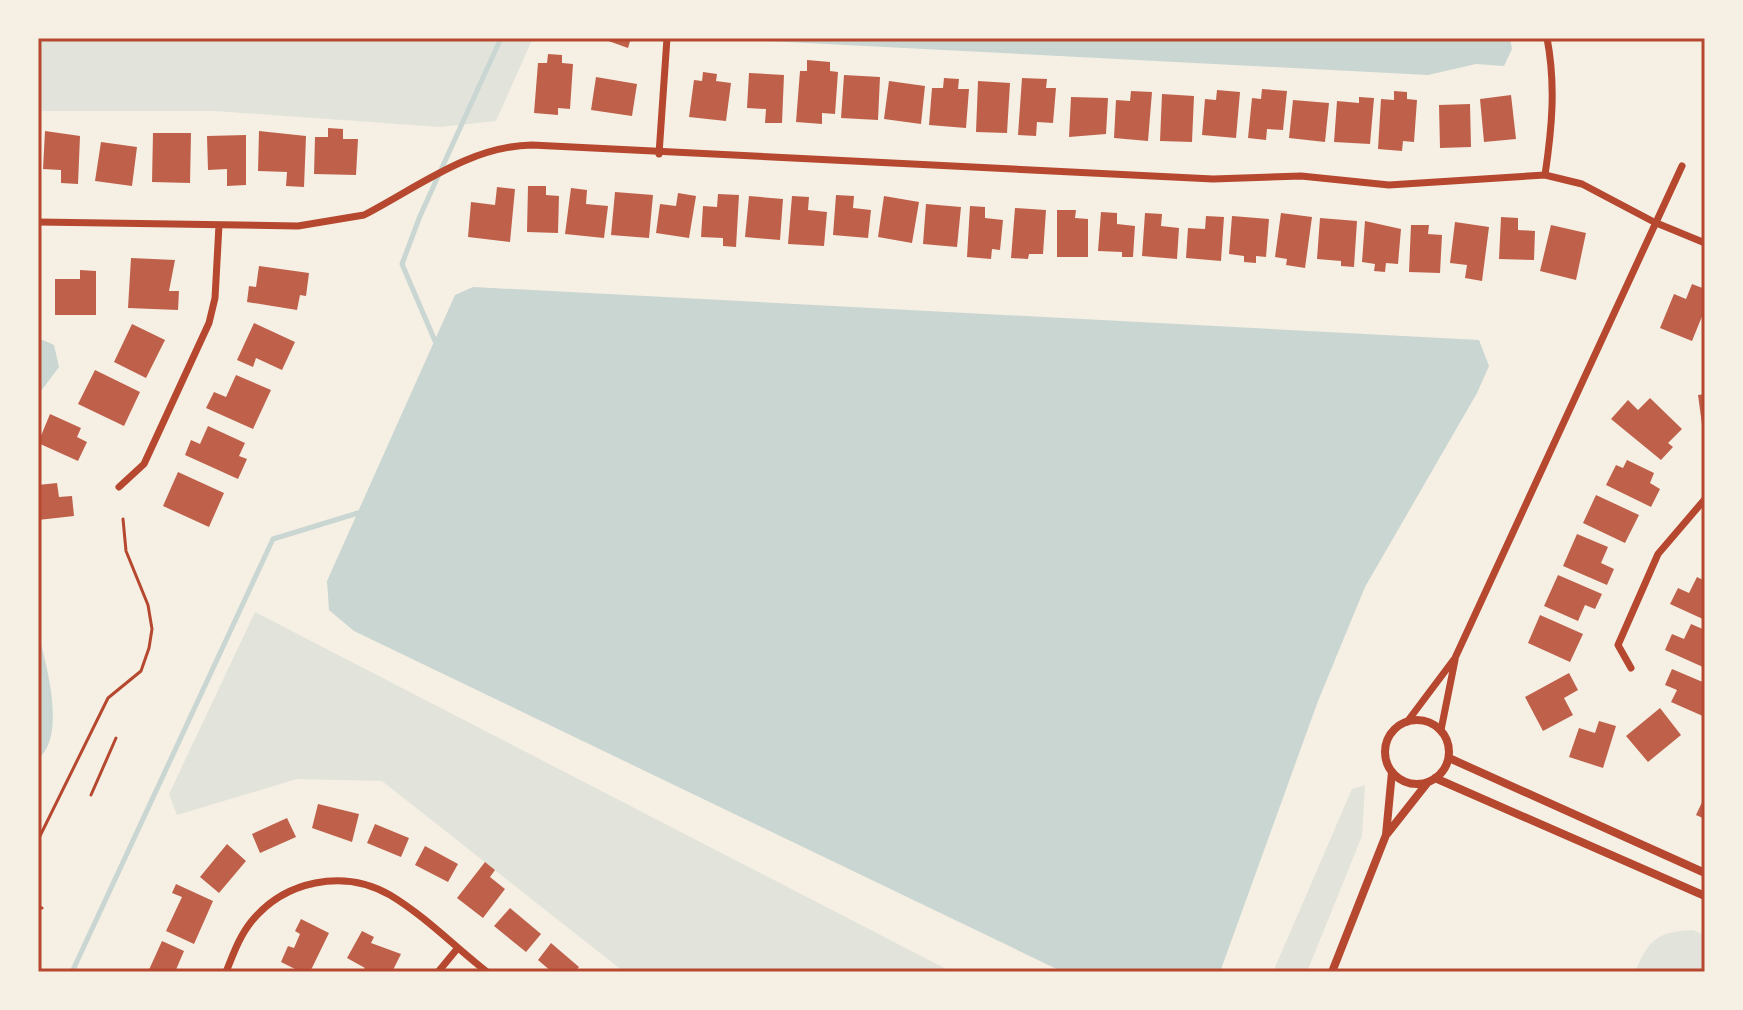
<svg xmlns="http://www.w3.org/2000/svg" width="1743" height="1010" font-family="Helvetica,sans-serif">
  <rect width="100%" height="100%" fill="#f6efe4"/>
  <!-- green -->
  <path fill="#e2e4dc" d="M38,38h495l-37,83 -56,6 -225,-16h-177z
    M255,612l697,360h-328l-242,-191 -85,-2 -120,36 -8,-21z
    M1365,785l-3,51 -55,136h-34l79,-183z
    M1693,930l12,5v37h-70c14,-33 22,-40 58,-42z"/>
  <!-- water -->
  <path fill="#c9d6d2" d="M711,38h799l2,11 -8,17 -28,-2 -48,11z
    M473,287l1006,53 10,26 -12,27 -112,194 -47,114 -98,271h-157l-709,-341 -25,-21 -2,-29 128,-286z
    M38,338l16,7 5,22 -21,28z
    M38,632c8,32 29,103 0,127z"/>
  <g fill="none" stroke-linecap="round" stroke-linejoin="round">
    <!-- stream -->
    <path stroke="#c9d6d2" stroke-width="5" d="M435,341l-33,-77 18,-48 81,-178
      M72,972l201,-433 85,-26"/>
  </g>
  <!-- building -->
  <path fill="#bf614a" d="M600,38h31l-3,10z
    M548,54l14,1v8l11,1 -3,45 -12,-1v7l-24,-2 4,-50h9z
    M807,60l23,2v9l8,1 -3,42 -13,-1v11l-26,-2 4,-51h7z
    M703,72l14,2 -1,7 15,2 -5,38 -37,-4 5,-37 8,1z
    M749,73l35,2 -2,48h-17l1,-14 -19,-1z
    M844,75l36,2 -2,43 -37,-2z
    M596,77l41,7 -5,32 -41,-6z
    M944,78l15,1 -1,10h11l-3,39 -37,-3 3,-37h11z
    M1022,78l25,1 -1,9h10l-3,35 -16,-1 -1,14 -18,-1z
    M889,81l36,5 -4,38 -37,-5z
    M978,81l32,2 -3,50 -31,-1z
    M1262,89l25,2 -4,39 -16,-1 -1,11 -18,-2 4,-40 9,1z
    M1217,90l23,2 -4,46 -34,-3 3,-36 11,1z
    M1131,91l21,1 -4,49 -34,-3 2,-38 14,1z
    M1394,91l13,1v7l10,1 -3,42 -11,-1 -1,10 -24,-2 3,-50 13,1z
    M1162,94l32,2 -2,46 -32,-1z
    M1511,95l5,44 -32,3 -4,-43z
    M1071,97l37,1 -2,36 -37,3z
    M1359,97l15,1 -4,46 -36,-2 3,-41 22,2z
    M1293,100l36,3 -4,39 -36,-4z
    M1470,104l1,43 -31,1 -1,-43z
    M328,128l15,1v10h15l-2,36 -42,-1 1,-37h13z
    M45,131l35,5 -2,48 -17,-1v-13l-18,-1z
    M259,131l47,5 -2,51 -18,-1 1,-14 -29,-1z
    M153,133h38l-1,50 -38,-1z
    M246,135v50l-19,1v-17l-19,1 -1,-34z
    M101,142l36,5 -5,39 -37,-5z
    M528,186h18v9l13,1 -1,37 -31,-1z
    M497,187l18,2 -5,53 -42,-5 3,-35 24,3z
    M571,188l16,2 -1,14 22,2 -4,32 -39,-4z
    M615,192l38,3 -4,43 -38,-3z
    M678,193l18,3 -7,42 -33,-5 4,-29 16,2z
    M718,194l21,1 -3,52 -13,-1v-8l-22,-1 2,-31 14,1z
    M836,195l18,1 -1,12 18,2 -3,28 -35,-3z
    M749,196l34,3 -3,41 -35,-3z
    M792,196l17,1 -1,13 19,2 -3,34 -36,-2z
    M884,196l35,6 -7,41 -34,-6z
    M926,204l35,3 -4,40 -34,-3z
    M970,206l15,1v11l18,2 -3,30 -8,-1 -1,10 -24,-2z
    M1015,208l31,2 -3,44h-14l-1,5 -17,-1z
    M1057,210h19l-1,8 13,1v38h-31z
    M1101,212l16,1v11l18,2 -2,31h-11v-5l-24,-1z
    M1145,213l17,1 -1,12 18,2 -2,31 -35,-3z
    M1281,213l31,4 -7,51 -19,-3 1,-6 -12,-2z
    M1206,216l18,1 -3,44 -35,-3 2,-30 17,1z
    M1232,216l37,3 -3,38 -10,-1v7l-12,-1v-6l-15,-2z
    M1501,217l17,1v12l17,1 -1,29 -35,-1z
    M1320,218l37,3 -3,46 -13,-1v-5l-24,-2z
    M1365,221l36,8 -3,35 -12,-1 -1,9 -11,-1 1,-7 -13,-2z
    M1455,222l34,5 -7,54 -17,-3 2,-13 -17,-2z
    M1411,225h18l-1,9 14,1 -2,38 -31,-1z
    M1551,225l35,8 -10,47 -36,-9z
    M131,258l44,2 -6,31h10l-1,19 -50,-2z
    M259,266l50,7 -3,23 -6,-1 -3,15 -50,-8 2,-16 7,1z
    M80,270l16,1v44h-41v-36h25z
    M1692,284l13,5v20l-13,32 -32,-13 14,-34 12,5z
    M254,323l41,19 -13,28 -26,-12 -3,9 -16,-7z
    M132,324l33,16 -19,38 -32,-16z
    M95,370l45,22 -16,34 -46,-22z
    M236,375l35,15 -18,39 -47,-21 8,-16 12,5z
    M1705,394v38h-2l-5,-37z
    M1650,398l32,31 -14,14 5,4 -12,13 -50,-41 17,-19 10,10z
    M50,414l31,14 -4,9 10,5 -9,19 -40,-18z
    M208,426l37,17 -6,13 8,3 -9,20 -53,-24 6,-15 9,4z
    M1627,460l27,13 -4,10 10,6 -9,18 -45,-22 10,-20 7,3z
    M178,472l46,21 -15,34 -46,-21z
    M57,483l2,14 13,-1 2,20 -36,4v-35z
    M1596,495l43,20 -14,28 -42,-20z
    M1577,534l31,13 -7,16 13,6 -7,16 -44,-19z
    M1558,575l44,19 -7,15 -10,-4 -7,16 -34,-15z
    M1697,577l8,4v39l-35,-16 8,-16 11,5z
    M1540,615l43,19 -13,28 -42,-19z
    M1691,624l14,6 -2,37 -38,-17 7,-16 12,5z
    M1672,669l33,14v34l-34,-15 6,-12 -12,-5z
    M1569,673l9,17 -14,8 9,17 -30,16 -18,-34z
    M1660,708l21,27 -33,27 -22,-26z
    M1599,721l17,5 -13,42 -34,-11 10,-29 16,5z
    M1703,800l2,1v18l-9,-4z
    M318,804l41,10 -7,28 -40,-14z
    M287,818l9,19 -36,16 -8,-19z
    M375,824l34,14 -8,19 -34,-14z
    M227,844l19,17 -27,32 -19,-16z
    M425,846l33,18 -10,18 -33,-17z
    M485,862l10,8 -5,7 15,12 -22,29 -26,-20z
    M176,884l37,17 -19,43 -28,-13 16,-34 -10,-4z
    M510,908l31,26 -15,18 -32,-26z
    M301,919l28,14 -19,39h-9l-20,-10 7,-16 6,2 6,-14 -5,-3z
    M362,931l12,6 -3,6 30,11 -9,18h-30l3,-4 -18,-10z
    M162,941l22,10 -9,21h-27z
    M551,943l28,24 -4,5h-23l-14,-12z"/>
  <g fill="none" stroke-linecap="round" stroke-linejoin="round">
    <!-- path -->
    <path stroke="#b5482f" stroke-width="3" d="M38,840l70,-142 33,-27 8,-23 3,-19 -4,-24 -22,-54 -3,-32"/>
    <!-- service -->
    <path stroke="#b5482f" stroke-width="3" d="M91,795l25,-57
      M38,906l4,2"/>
    <!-- minor -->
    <path stroke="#b5482f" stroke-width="7" d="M659,154l8,-116
      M1545,175c7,-47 11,-90 2,-137
      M38,222l260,4 66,-11c54,-28 106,-69 168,-70l681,34 88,-3 88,9 156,-10 37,9 72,38 51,21
      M119,487l25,-23 65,-141 6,-25 4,-73
      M1631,668l-13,-23 40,-91 47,-55
      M1407,722l48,-64 227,-492
      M1441,730l14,-70
      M226,972c7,-17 13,-35 25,-50 33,-41 92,-54 139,-27 35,21 65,52 97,77
      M438,972l19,-23"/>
    <!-- tertiary -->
    <path stroke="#b5482f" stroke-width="8" d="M1385 752a32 32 0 1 1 64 0a32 32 0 1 1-64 0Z
      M1449,758l256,115
      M1435,778l270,118
      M1387,834l41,-52
      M1332,972l54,-137 6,-63"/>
  </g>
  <!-- border -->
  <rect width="1743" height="1010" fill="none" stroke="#f6efe4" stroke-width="80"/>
  <rect x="40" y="40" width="1663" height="930" fill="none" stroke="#b5482f" stroke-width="3"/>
</svg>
